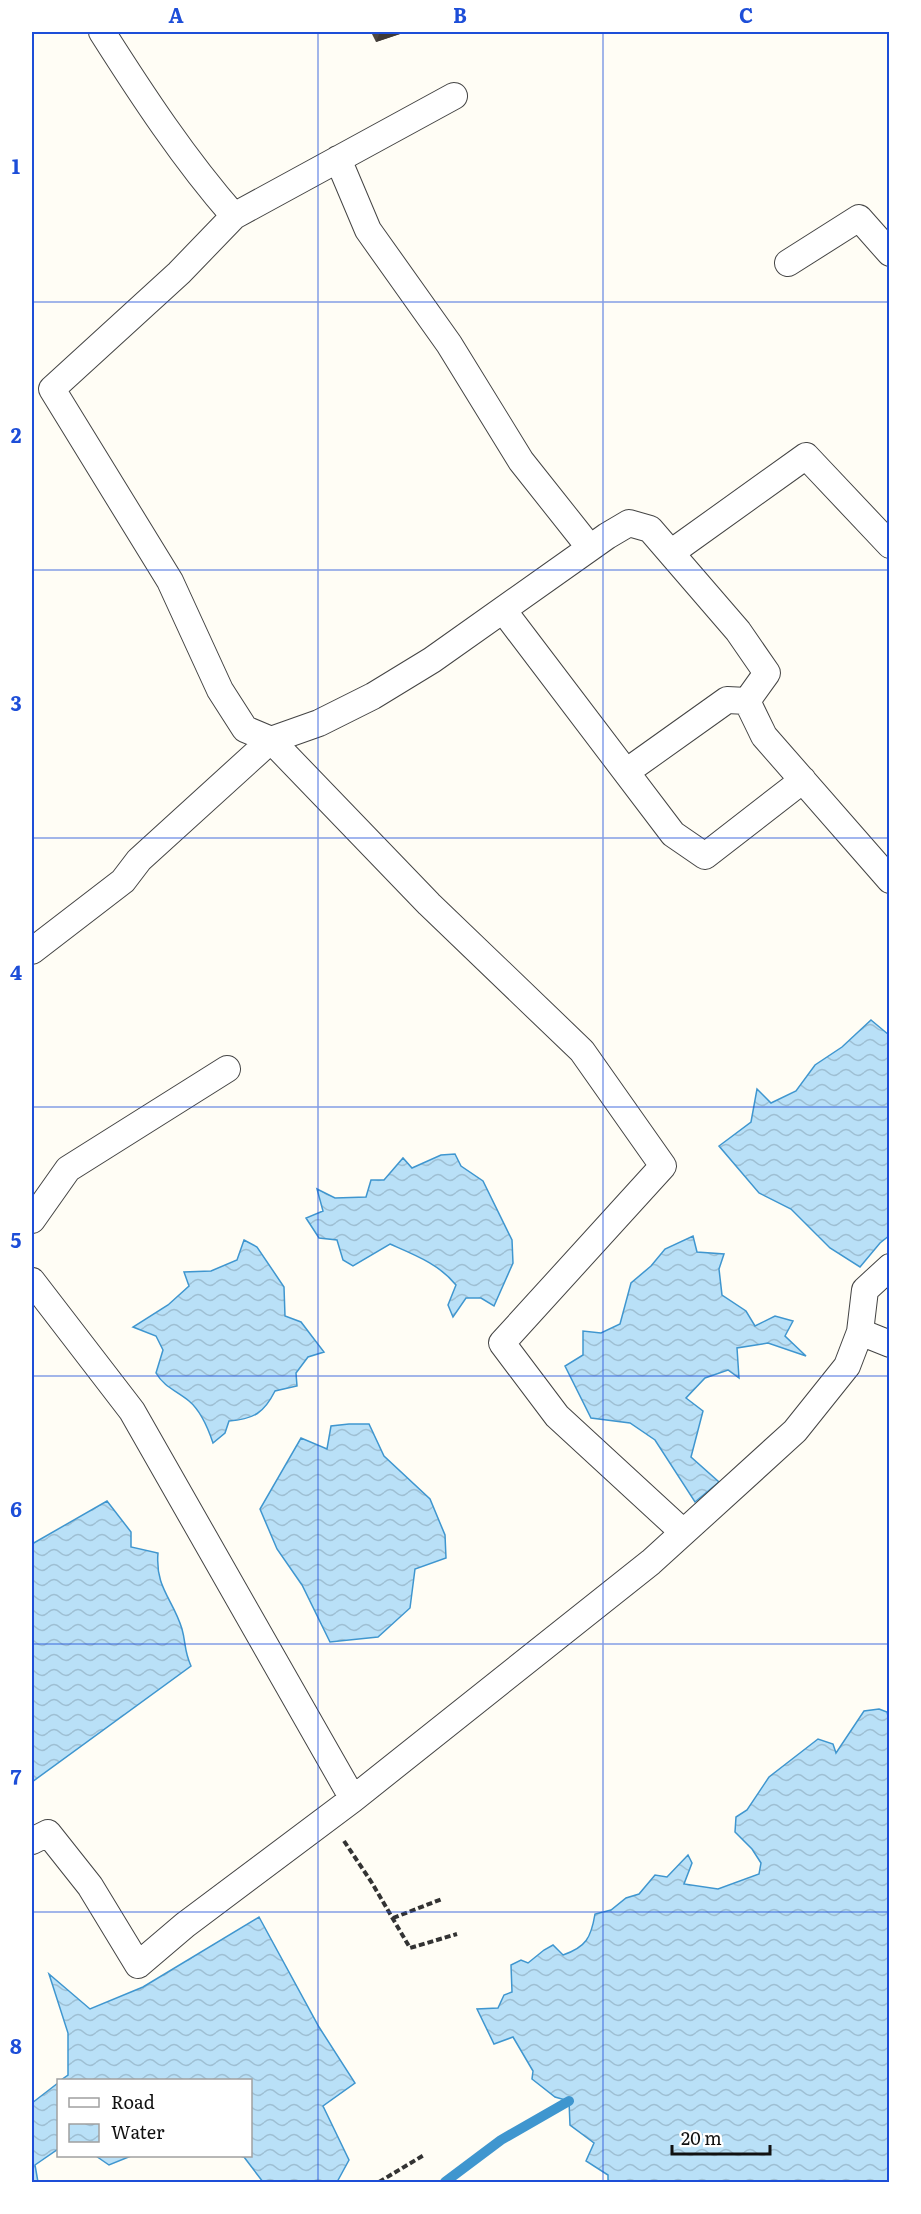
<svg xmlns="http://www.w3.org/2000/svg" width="921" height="2214" font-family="Literata,serif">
  <defs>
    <pattern id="water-waves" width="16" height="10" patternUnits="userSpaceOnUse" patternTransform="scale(1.5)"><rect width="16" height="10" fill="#b9e0f7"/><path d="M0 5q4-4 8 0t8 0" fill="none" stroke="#9ebfd3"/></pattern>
  </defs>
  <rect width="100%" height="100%" fill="#fffdf5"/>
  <!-- water -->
  <path fill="url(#water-waves)" stroke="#3f96cf" stroke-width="1.5" d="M871,1020l18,15 1,200 -10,8 -20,24 -30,-19 -39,-39 -32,-16 -40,-47 32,-24 6,-33 14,14 25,-12 19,-26 27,-18z
    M455,1154l6,12 22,15 29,59 1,23 -19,43 -13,-8h-15l-13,19 -5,-12 8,-20c-17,-21 -41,-30 -66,-41l-37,22 -10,-6 -6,-20 -18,-2 -13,-20 17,-7 -6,-22 18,9 31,-1 5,-17h13l19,-22 9,10 29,-13z
    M693,1236l4,16 27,2 -5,15 3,26 24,16 9,15 20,-10 18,5 -8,15 21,20 -38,-13 -31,5 2,30 -11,-8 -23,8 -19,20 17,13 -12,46 28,25 -24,20 -40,-62 -25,-17 -39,-5 -26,-52 18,-11v-24l18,2 19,-9 11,-41 20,-17 14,-17z
    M244,1240l13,7 27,40 1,29 16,6 23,30 -16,5 -12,16 1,13 -22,5c-11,22 -21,28 -46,30l-4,12 -12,10c-5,-15 -12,-32 -24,-42 -12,-10 -25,-14 -33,-28l7,-23 -7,-14 -23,-9 35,-22 21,-19 -5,-14 27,-1 26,-11z
    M349,1424h20l15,32 46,43 15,36 1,23 -31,11 -5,39 -32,29 -48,5 -28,-57 -25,-36 -17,-40 41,-71 26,11 4,-23z
    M107,1501l24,31v15l27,6c-3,35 15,46 24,76 4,14 2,22 9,37l-159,116v-238z
    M879,1709l8,3 3,12 -1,458h-281v-7l-22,-14 8,-18 -24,-18 -1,-24 -14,-4 -23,-18 1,-8 -20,-34 -19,7 -17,-35 21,-1 6,-13 8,-3 -1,-27 10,-5 7,3 16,-13 9,-5 10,10c23,-8 28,-17 32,-41l16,-4 15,-12 13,-4 16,-19 12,2 21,-22 4,8 -8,21 34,5 41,-15 2,-11 -9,-14 -17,-17 1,-15 11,-7 22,-33 49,-38 15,5 3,9 28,-42z
    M259,1917l60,110 36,56 -32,23 26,54 -12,22h-74l-19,-25 -4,-1h10v-76h-189l7,-5v-42l-19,-59 41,35 53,-22z
    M58,2083v66l-23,16 3,17h-6v-79z
    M96,2156h35l-22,9z"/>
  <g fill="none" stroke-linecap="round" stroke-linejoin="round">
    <!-- stream -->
    <path stroke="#3f96cf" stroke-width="10" d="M445,2182l56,-42 68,-39"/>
    <!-- minor casing -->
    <g stroke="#444" stroke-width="28">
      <path id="minor" d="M102,32c40,63 82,127 132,184l-55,57 -127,116 118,192 50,109 25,39 26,11 48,-17 54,-27 59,-36 175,-124 22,-13 21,6 88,102 29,42 -20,28 17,35 126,144
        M338,159l30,71 81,114 72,117 69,87
        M234,216l220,-120
        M788,263l71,-45 31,35
        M672,552l134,-96 84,89
        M503,610l170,224 32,22 98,-76
        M626,772l101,-72 20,1
        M32,951l91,-70 16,-21 132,-120 158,164 153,147 81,115 -161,177 55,73 126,116
        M32,1220l36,-51 159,-100
        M890,1267l-25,23 -5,42 30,12
        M32,1281l100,130 221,388 298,-237 144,-131 52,-65 13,-34
        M32,1841l16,-8 42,53 48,79 47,-40 168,-126"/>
    </g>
    <!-- path -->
    <path stroke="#333" stroke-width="4" stroke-dasharray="6 3" stroke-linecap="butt" d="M344,1841l28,42 38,65 47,-14
      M393,1918l49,-19
      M379,2182l45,-27"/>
    <!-- minor -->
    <use href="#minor" stroke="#fff" stroke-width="26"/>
  </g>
  <!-- wall -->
  <path fill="#4d4742" d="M371,32h35l-30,10z"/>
  <!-- shaded-wall -->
  <path fill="#3f3936" d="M380,32h26l-30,10z"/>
  <!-- grid -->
  <path fill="none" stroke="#1d4ed8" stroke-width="1.5" stroke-opacity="0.55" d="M318,32v2150M603,32v2150M32,302h858M32,570h858M32,838h858M32,1107h858M32,1376h858M32,1644h858M32,1912h858"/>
  <!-- border -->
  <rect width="921" height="2214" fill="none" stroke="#ffffff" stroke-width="66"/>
  <!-- legend -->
  <rect x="57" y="2079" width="195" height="78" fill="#ffffff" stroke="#a0a0a0" stroke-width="1.5"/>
  <rect x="69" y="2098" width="30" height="9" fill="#ffffff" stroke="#a0a0a0" stroke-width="1.5"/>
  <text x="111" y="2109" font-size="18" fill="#111111">Road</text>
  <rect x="69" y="2124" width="30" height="18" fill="url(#water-waves)" stroke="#a0a0a0" stroke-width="1.5"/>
  <text x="111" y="2139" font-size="18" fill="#111111">Water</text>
  <!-- scale -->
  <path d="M672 2145v9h98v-9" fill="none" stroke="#111111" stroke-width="3"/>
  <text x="681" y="2145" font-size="18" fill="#111111" stroke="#ffffff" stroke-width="4.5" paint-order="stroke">20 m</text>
  <rect x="33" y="33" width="855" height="2148" fill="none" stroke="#1d4ed8" stroke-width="2"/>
  <g font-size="20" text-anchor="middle" font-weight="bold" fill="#1d4ed8">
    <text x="176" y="23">A</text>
    <text x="460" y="23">B</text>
    <text x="746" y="23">C</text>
    <text x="16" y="174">1</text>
    <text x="16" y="443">2</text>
    <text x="16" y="711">3</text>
    <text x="16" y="980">4</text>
    <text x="16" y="1248">5</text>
    <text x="16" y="1517">6</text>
    <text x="16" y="1785">7</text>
    <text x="16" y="2054">8</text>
  </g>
</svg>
